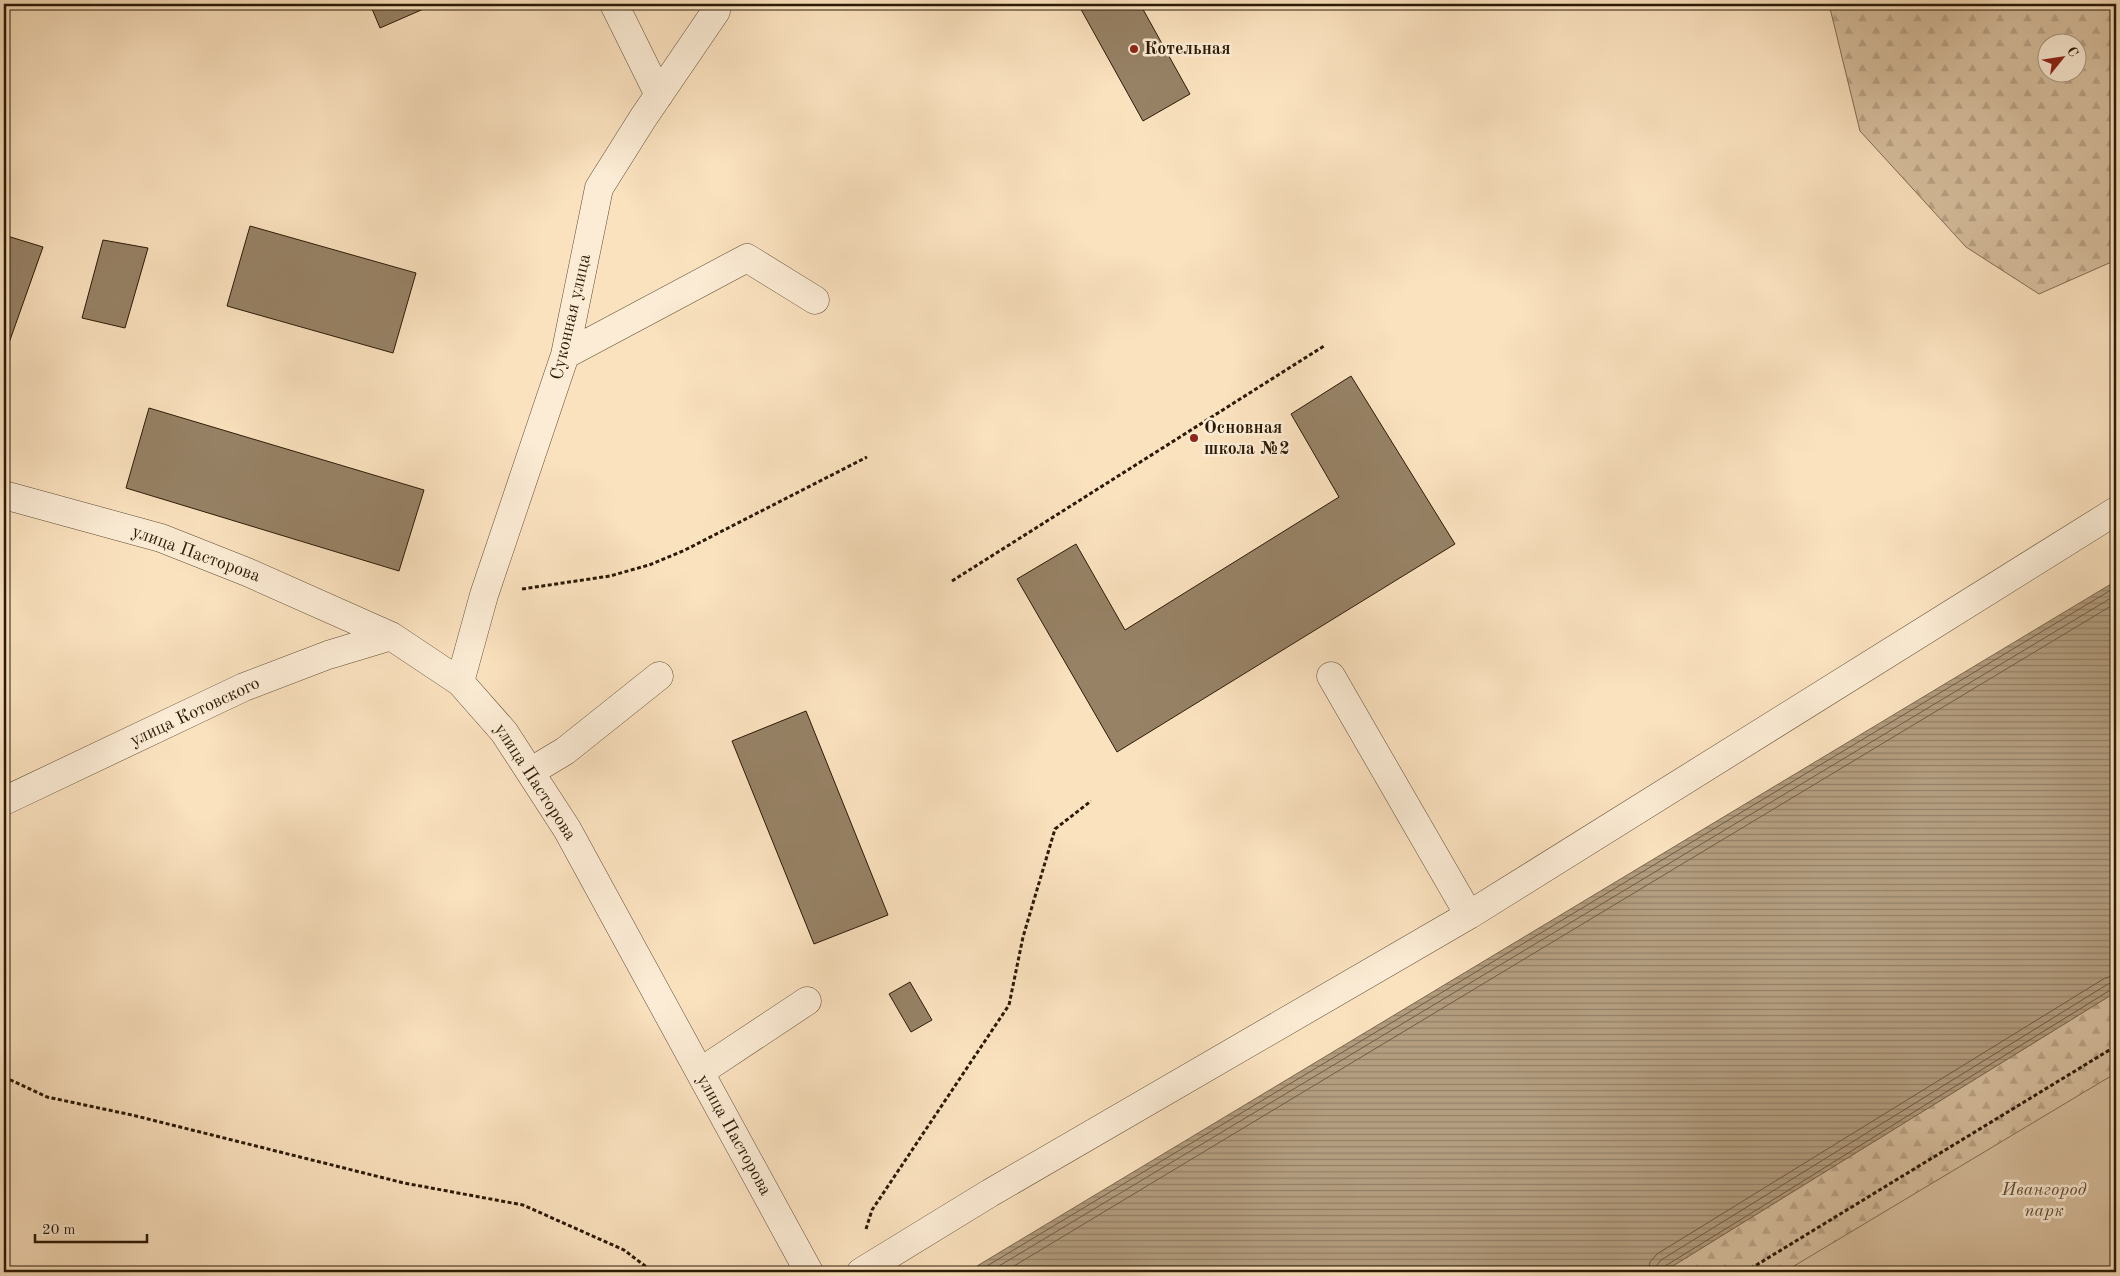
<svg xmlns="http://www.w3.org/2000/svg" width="2120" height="1276" font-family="'Old Standard TT',serif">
  <defs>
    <pattern id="forest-firs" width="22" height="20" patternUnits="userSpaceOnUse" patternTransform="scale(1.25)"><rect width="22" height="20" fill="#d8c0a0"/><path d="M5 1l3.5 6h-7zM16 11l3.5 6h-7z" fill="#baa488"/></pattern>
    <pattern id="water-rules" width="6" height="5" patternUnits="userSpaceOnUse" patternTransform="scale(1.25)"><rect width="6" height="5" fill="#b49e80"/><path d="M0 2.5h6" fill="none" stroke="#938067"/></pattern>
  </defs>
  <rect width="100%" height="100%" fill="#fbe2bf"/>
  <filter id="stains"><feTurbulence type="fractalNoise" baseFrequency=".004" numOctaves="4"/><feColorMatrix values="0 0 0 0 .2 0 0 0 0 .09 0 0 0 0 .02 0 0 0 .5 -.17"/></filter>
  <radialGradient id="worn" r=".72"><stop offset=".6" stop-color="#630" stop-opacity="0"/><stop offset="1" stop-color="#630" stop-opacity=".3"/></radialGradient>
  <!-- forest -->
  <path fill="url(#forest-firs)" stroke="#826d53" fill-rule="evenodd" d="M1829,4h287v256l-77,34 -73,-47 -106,-116zM2048,42h30v30h-30z
    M2116,992v236l-215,44h-238z"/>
  <!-- park -->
  <path fill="#d8c0a0" stroke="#826d53" d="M2116,1073v199h-332z"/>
  <!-- water -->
  <path fill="url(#water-rules)" stroke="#7d694f" d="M2116,581v411l-453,280h-696z"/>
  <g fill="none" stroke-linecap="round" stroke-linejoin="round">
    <!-- shore -->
    <path stroke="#705c43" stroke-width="1" d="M977,1272l1139,-685
      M989,1272l1127,-677
      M1004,1272l1112,-669
      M1648,1272l2,-10 7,-8 448,-276 11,-3
      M1655,1272l2,-7 4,-5 447,-276 8,-2
      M1662,1272l3,-6c150,-91 297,-185 447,-277h4"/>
  </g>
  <!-- building -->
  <path fill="#978266" stroke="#2b1a06" d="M370,4h65l-55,24z
    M1078,4h62l50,90 -47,27z
    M250,226l166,47 -23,80 -166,-47z
    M4,235l39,12 -39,110z
    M103,240l45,8 -23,80 -43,-10z
    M1351,376l104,168 -338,208 -100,-173 59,-35 49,86 214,-133 -48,-83z
    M149,408l275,82 -25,81 -273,-83z
    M806,711l82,204 -74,29 -82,-203z
    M910,982l22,38 -21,12 -22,-38z"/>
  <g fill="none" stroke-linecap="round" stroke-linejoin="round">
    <!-- minor casing -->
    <g stroke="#5f4c34" stroke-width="29">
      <path id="minor" d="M614,4l45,91
        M565,355l182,-97 68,42
        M4,495l157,43 86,34 144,64 69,46 44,50 63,97 242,443
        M1331,676l138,239
        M460,682l24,-87 81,-240 34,-167 44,-70 73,-107 1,-7
        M530,772l35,-21 94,-75
        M4,801l240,-114 84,-32 63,-19
        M703,1070l104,-69
        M861,1272l129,-79 479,-278 647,-404"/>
    </g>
    <!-- path -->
    <path stroke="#2b1a06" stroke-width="3" stroke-dasharray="4 2.5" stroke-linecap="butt" d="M952,581l372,-235
      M522,589l88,-13 39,-11 36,-15 182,-93
      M4,1077l43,20 85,18 272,68 119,22 101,45 29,22
      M866,1229l6,-19 137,-205 14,-68 32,-108 36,-28
      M1745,1272l371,-226"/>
    <!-- minor -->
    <use href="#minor" stroke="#fcecd5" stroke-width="28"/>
  </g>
  <!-- markers -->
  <g fill="#8f2418" stroke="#fcecd5" stroke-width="2">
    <circle cx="1134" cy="49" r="5"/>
    <circle cx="1194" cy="438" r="5"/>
  </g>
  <g text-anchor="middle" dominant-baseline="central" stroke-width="5" stroke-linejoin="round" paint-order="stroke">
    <!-- poi labels -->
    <g font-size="18" font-weight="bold" fill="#2b1a06" stroke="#fcecd5" text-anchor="start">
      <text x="1144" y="49">Котельная</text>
      <text x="1204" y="428">Основная<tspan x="1204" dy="21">школа №2</tspan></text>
    </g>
    <!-- street labels -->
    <g font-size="18" fill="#2b1a06" stroke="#fcecd5">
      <text transform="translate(571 317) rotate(-77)">Суконная улица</text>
      <text transform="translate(196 554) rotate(20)">улица Пасторова</text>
      <text transform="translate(195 712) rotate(-25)">улица Котовского</text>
      <text transform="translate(535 782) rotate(57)">улица Пасторова</text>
      <text transform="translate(734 1135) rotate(61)">улица Пасторова</text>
    </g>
    <!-- park labels -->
    <g font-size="18" font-style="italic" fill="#5f4c34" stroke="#fcecd5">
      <text x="2044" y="1190">Ивангород<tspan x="2044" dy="21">парк</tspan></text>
    </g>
  </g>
  <!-- margin -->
  <rect width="2120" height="1276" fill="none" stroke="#fbe2bf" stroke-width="20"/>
  <rect x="5" y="5" width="2110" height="1266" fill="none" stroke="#2b1a06" stroke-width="2.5"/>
  <rect x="10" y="10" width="2100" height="1256" fill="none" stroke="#2b1a06"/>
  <!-- north arrow -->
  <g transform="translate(2062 58) rotate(60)"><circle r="24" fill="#fcecd5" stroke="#a89882"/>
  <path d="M0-4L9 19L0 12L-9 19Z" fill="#8f2418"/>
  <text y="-8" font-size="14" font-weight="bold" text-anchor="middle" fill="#2b1a06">С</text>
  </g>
  <!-- scale -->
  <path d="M35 1234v8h112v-8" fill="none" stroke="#2b1a06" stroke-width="2.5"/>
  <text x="42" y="1234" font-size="15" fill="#2b1a06" stroke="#fcecd5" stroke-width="4" paint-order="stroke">20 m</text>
  <rect width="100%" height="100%" filter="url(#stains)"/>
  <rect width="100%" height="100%" fill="url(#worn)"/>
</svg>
